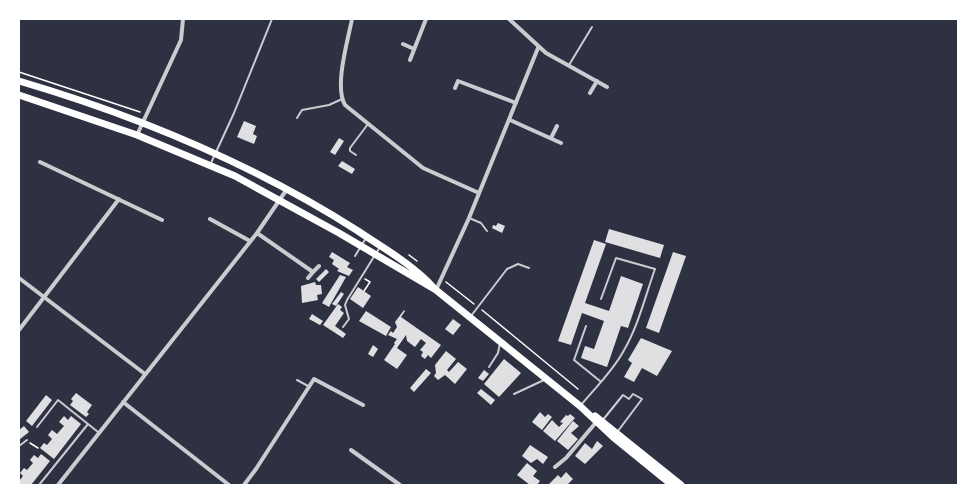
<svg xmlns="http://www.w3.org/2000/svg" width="977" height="504" font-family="Lato,sans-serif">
  <rect width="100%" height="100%" fill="#2d3142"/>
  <!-- building -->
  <path fill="#e0e0e3" d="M244,121l12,5 -3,8 4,2 -3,8 -17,-7z
    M339,138l5,3 -9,14 -5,-3z
    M342,161l13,8 -3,5 -14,-8z
    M498,223l7,3 -3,7 -10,-5 1,-3 3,1z
    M609,229l55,16 -4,13 -55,-16z
    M594,240l12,4 -21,59 24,8 12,-35 22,8 -15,44 -7,-2 -14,41 -26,-9 4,-12 9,3 10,-28 -22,-8 -11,32 -13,-4z
    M332,252l18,11 -3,4 6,3 -4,6 -12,-5 2,-2 -7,-5 2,-4 -5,-3z
    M673,252l13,4 -27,77 -13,-5z
    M326,269l3,3 -10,10 -3,-3z
    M340,275l6,2 -17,30 -7,-4z
    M315,282l1,3h5l1,9 -5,1 1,5 -16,3 -1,-17z
    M358,287l13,9 -8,12 -13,-9z
    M341,292l3,2 -8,12 -4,-2z
    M338,304l4,3 -2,3 4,3 -9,13 11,8 -3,4 -20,-13z
    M404,310l1,1 -4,6 40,28 -10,13 -3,-3 -3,4 -4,-3 2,-4 -3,-2 6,-7 -5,-4 -6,8 -8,-6 -1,-6 -9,13 10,7 -10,14 -13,-9 11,-16 -1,-1 3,-4 -9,-4 3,-4 2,2 4,-6 -2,-5z
    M366,311l25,16 -5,9 -27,-15z
    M312,314l11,7 -3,4 -11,-6z
    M453,319l8,6 -8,10 -8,-6z
    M641,338l31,13 -15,25 -15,-8 -8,14 -10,-5 8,-14 -4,-3z
    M373,345l5,4 -5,8 -5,-3z
    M446,351l10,8 -9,11 2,2 9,-10 9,7 -12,15 -10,-9 -7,5 -4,-4 2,-3 -1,-8z
    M504,359l17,14 -22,24 -15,-13z
    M426,369l5,4 -17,19 -4,-4z
    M484,370l5,4 -6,7 -5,-3z
    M481,389l14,11 -4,5 -14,-12z
    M76,393l16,12 -5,7 2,2 -3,3 -16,-12 3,-4 -2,-2z
    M46,395l6,5 -20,26 -6,-5z
    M540,412l5,5 3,-3 4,3 -10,13 -10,-8z
    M570,414l5,4 -20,23 -12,-10 9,-11 7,7 4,-4 -3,-1 6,-7 2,1z
    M64,416l4,4 3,-4 10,8 -27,35 -14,-11 4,-5 3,2 5,-6 -4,-4 4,-5 5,4 7,-8 -5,-4z
    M573,421l6,5 -8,7 7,6 -10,11 -11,-9z
    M24,426l5,6 -10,8v-10z
    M597,441l6,5 -18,18 -10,-8 10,-13 7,6z
    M530,445l18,12 -5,7 -6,-5 -6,4 -9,-7z
    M41,454l9,7 -19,24h-12v-4l4,-5 -3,-3 4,-5 3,2 6,-7 -3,-3 4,-5 4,3z
    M527,463l10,8 -4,5 7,5 -3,4h-7l-13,-10z
    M566,472l7,7 -6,6h-19l10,-10 3,3z"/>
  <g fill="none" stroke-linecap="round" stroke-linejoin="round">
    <!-- path -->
    <path stroke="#fff" stroke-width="1.5" d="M19,72l121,40
      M409,255l8,6
      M446,282l28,22
      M364,291l6,-9 -5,-3
      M482,310l96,79
      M30,443l8,5"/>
    <!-- service -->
    <path stroke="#caccd0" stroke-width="2" d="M569,65l23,-38
      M297,118l5,-8 27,-5 13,-6
      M356,155l-6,-4v-3l18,-24
      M211,163l23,-50 38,-94
      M469,218l12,5 6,8
      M355,256l11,-18
      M471,316l36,-47 11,-5 11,4
      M586,326l-12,34 26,21
      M343,327l6,-8 -4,-14 2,-5 33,-53
      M489,367l9,-14 2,-10
      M297,380l11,6
      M514,394l30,-14
      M581,405c14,-17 31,-33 42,-53 15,-25 22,-55 32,-83l-39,-11 -15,41
      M602,421l21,-26 6,4 4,-5 9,5 -24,32
      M37,427l21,-27 40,32
      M19,446l8,-6
      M39,485l49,-61"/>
    <!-- minor -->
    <path stroke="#caccd0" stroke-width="4" d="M352,19c-4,21 -18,67 -7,86l78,63 56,25
      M509,19l37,34 61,34
      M403,44l11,5
      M410,60l16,-41
      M455,88l3,-7 58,22
      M590,93l7,-12
      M510,120l51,23
      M137,135l44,-95 2,-21
      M551,138l6,-12
      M40,162l122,58
      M210,219l40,22
      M257,233l56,39 6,-6
      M19,278l126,96
      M308,278l5,-6
      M436,290l33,-72 69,-170
      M19,330l100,-131
      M123,402l106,83
      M351,450l49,35
      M555,467l11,-9 32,-38
      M58,485l199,-252 30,-44
      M244,485l12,-16 58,-90 49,26"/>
    <!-- primary -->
    <path stroke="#fff" stroke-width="7" d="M19,81c119,35 234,83 339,150 25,17 54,33 75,56
      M19,95l118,40 98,41 104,57 97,57 144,116 33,31 59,48
      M595,416l86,69"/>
  </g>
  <!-- border -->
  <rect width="977" height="504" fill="none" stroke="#ffffff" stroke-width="40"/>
</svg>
